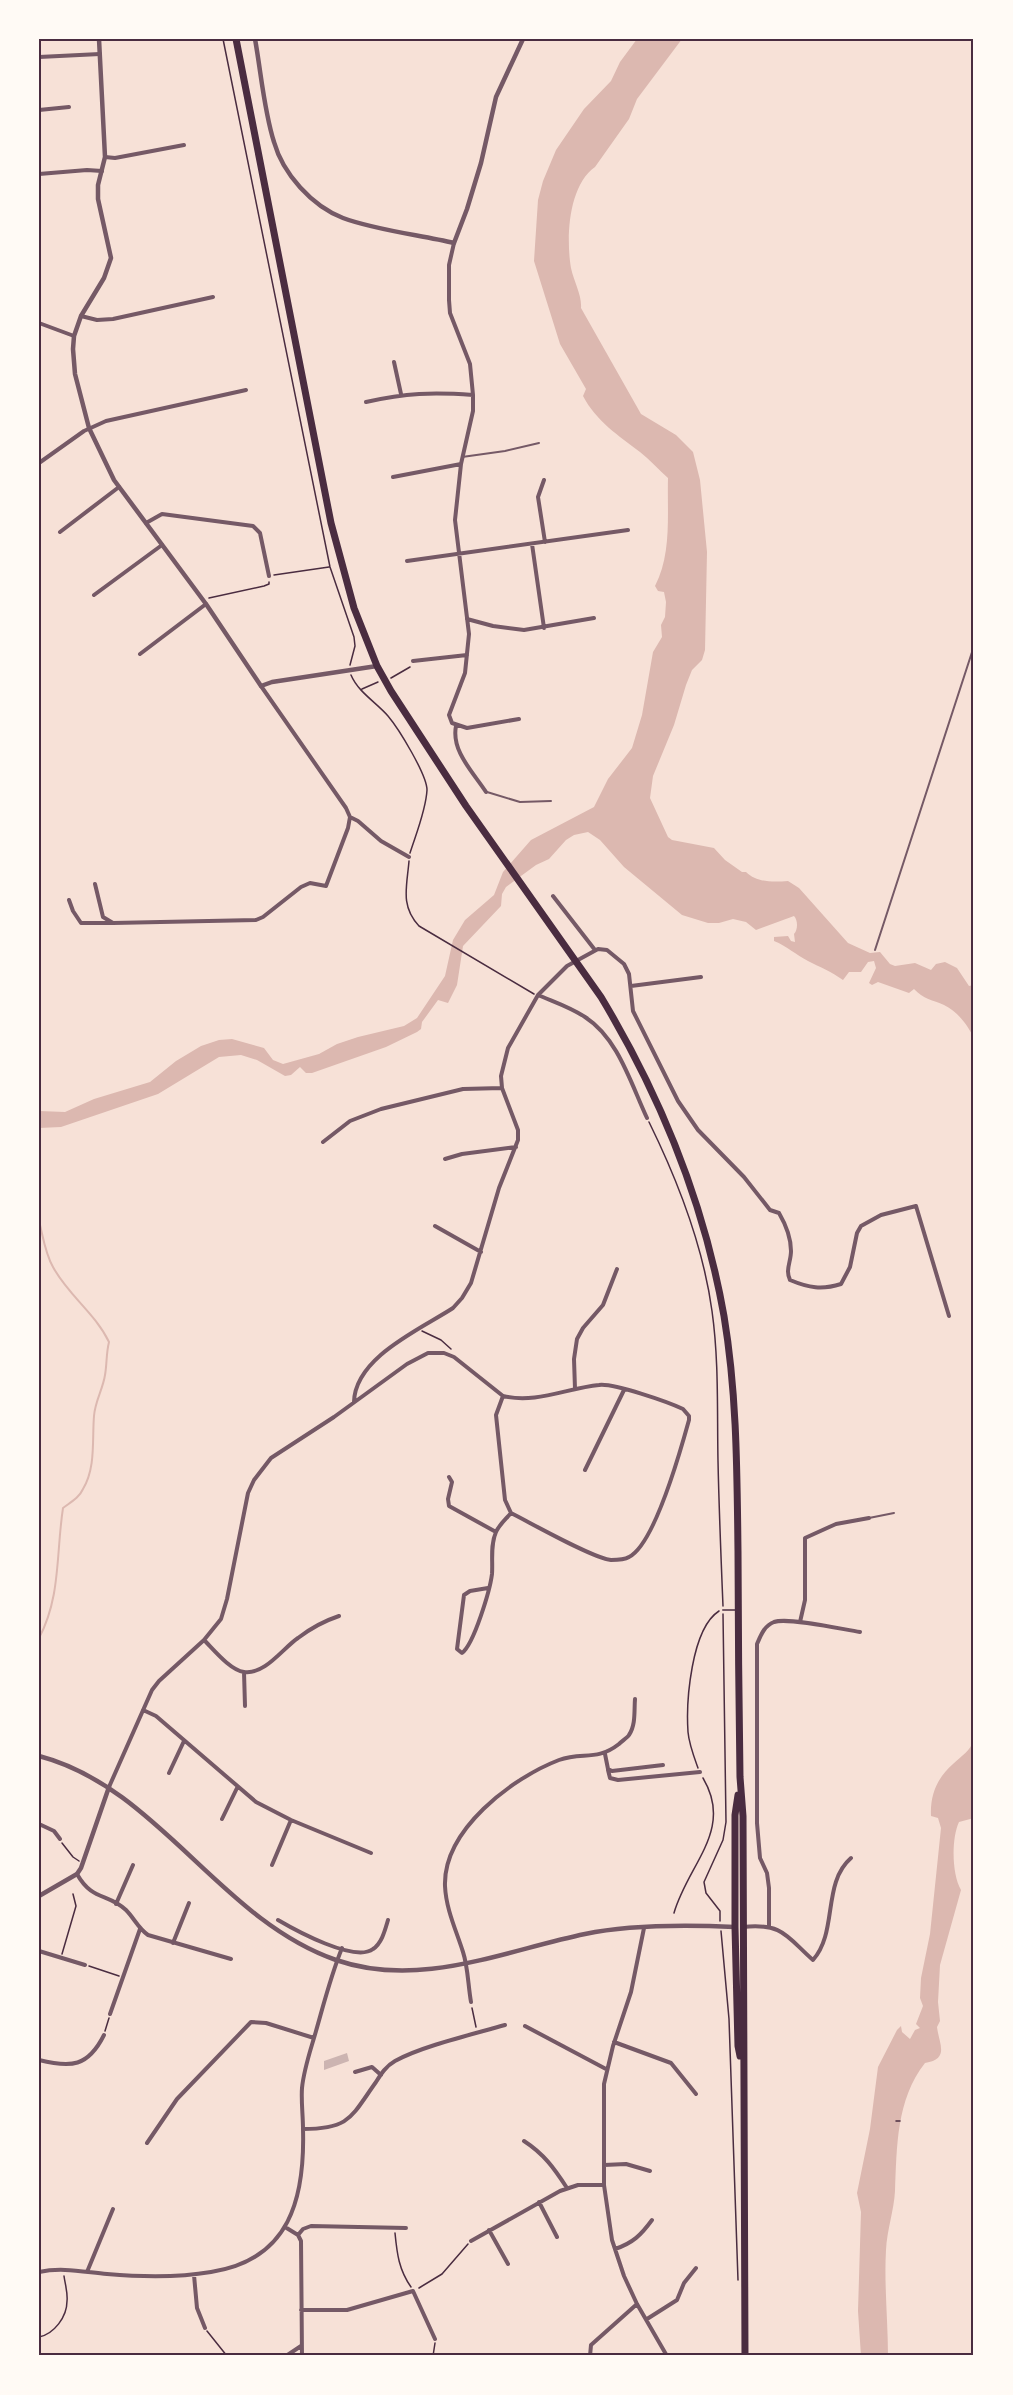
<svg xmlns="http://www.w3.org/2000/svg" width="1013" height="2395" font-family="Bitter,serif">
  <rect width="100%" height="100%" fill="#f7e1d7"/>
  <!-- water -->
  <path fill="#dcb8b0" d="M637,39h45l-45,60 -8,20 -34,48c-27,19 -29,72 -24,101 3,14 11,27 10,40l60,106 35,21 17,17 7,28 7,72 -2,98 -3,10 -10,10 -6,15 -12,40 -21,51 -3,22 18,39 4,3 42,8 11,12 17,12h4c11,11 28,10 42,9l11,7 49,55 22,10 10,-1 10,12 5,2 20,-3 16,7 5,-6 9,-2 12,6 12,18 5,-1v54c-5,-13 -17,-28 -30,-34 -11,-5 -21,-6 -30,-16l-5,4 -31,-11 -6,3 -3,-2 7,-15 -2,-7 -6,1 -7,10h-12l-6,8c-11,-8 -23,-13 -35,-19 -12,-6 -21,-15 -34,-20v-4l14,-1 3,5 4,1 -1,-8c4,-4 4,-14 0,-18l-38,14 -10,-8 -13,-3 -14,4h-11l-26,-8 -58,-48 -24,-27 -12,-8 -14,3 -8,5 -17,19 -13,6 -30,22 -4,7 -1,12 -38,40 -6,39 -9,18 -10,-3 -16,22 -1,7 -4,3 -31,15 -74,26h-6l-6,-6 -9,8 -6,1 -28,-16 -16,-5 -22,2 -61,37 -97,33 -22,1v-17l26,1 29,-13 56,-17 26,-21 25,-15 18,-6 13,-1 32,9 9,12 10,4 36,-10 18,-10 21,-7 46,-11 13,-8 28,-42 8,-36 12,-20 29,-25 9,-23 28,-32 63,-33 14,-28 24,-31 10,-33 11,-63 9,-15 -1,-12 4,-8 1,-15 -2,-10 -6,-1 -3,-5c17,-33 12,-72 13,-108 -9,-8 -18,-18 -28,-26 -21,-16 -44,-31 -57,-56l3,-7 -26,-45 -26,-83 4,-61 5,-19 13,-31 28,-41 27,-28 9,-19z
    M974,1739v79l-15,4c-8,17 -7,53 2,68l-21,75 -2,37 2,19 -3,6c2,17 13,32 -12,36 -29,37 -28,84 -30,128 -1,19 -8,39 -9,59 -2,35 2,71 2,106h-27l-3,-45 3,-99 -4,-19 13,-64 8,-62 19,-37 4,-4 1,6 8,7 5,-9 5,-2 -4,-4 7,-18 -3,-8 1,-20 9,-44 11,-106 -3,-10 -7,-2c-1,-21 6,-38 22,-52 9,-9 17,-12 21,-25z"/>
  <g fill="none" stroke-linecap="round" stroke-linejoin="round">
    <!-- stream -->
    <path stroke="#dcb8b0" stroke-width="2" d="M39,1221c4,15 6,32 14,46 15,28 42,46 56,75 -3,12 -2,22 -4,33 -2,14 -10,26 -11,41 -2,23 2,52 -11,73 -4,9 -12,13 -20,19 -7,45 -2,89 -24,130"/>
  </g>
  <!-- building -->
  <path fill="#ccb4b1" d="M347,2053l2,8 -25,9v-9z"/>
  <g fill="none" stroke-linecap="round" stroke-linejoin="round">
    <!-- path -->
    <path stroke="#4a2c40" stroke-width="1.5" d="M223,39l107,528 24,70 1,9 -5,19
      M274,575l55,-8
      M209,598l55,-12 5,-2v-2
      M351,675c7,17 26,28 37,41 11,13 39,59 39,74 -1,20 -11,44 -17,63
      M391,678l19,-11
      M362,689l16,-7
      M409,861c-2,25 -9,45 10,65l115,68
      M649,1122c29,59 54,123 63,189 7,50 5,99 6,150 1,48 3,97 5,145
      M422,1331l19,9 10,9
      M698,1768c-4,-11 -9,-24 -10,-36 -2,-30 3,-103 31,-121
      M62,1843l11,14 6,4
      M674,1913c14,-49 60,-83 29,-135
      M720,1921v-10l-14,-18 -2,-11 19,-42 3,-18 -3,-208
      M721,1931l8,88 9,261
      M62,1954l14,-48 -3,-12
      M89,1966l30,10
      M472,2008l4,19
      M105,2031l4,-13
      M896,2121h4
      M395,2233c2,21 4,37 16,54
      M419,2288l23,-14 26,-30
      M207,2331l20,25
      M39,2337c15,-3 28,-20 28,-36 1,-8 -2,-17 -3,-25
      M433,2356l2,-13"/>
    <!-- service -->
    <path stroke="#755966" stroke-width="2" d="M462,457l43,-6 34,-8
      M487,792l33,10 31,-1
      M875,950l99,-304
      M869,1518l25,-5
      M723,1610h12"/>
    <!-- minor -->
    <path stroke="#755966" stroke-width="4" d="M39,57l61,-3
      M39,110l30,-3
      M105,157l10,1 69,-13
      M39,174l48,-4 15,1
      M454,243l-5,22v35l1,13 20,51 3,31v16l-12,53 -6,56 14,114 -4,39 -16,42 3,8 15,5 52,-9
      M81,316l16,4 16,-1 100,-22
      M39,323l35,13
      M394,362l7,32
      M366,402c40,-9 66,-10 107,-7
      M39,463l45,-32 22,-10 140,-31
      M393,477l68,-13
      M544,480l-6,17 7,45
      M146,523l16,-9 91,12 7,7 9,43
      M60,532l59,-45
      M532,544l12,84
      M407,561l221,-31
      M94,595l68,-50
      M467,619l26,7 31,4 70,-12
      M140,654l66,-50
      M413,661l54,-6
      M261,686l85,122 4,9 8,4 23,20 28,16
      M456,726c-5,25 17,46 30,66
      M95,884l8,33 10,6 143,-3 7,-3 38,-30 9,-4 16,3 22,-58 2,-11
      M553,896l42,54
      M69,900l4,11 8,12h31
      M631,986l70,-9
      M538,995c16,7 32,12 47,22 33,21 46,67 62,101
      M323,1142l27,-21 31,-12 82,-20 39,-1
      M445,1159l17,-5 54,-7
      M435,1226l46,26
      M575,1389l-1,-30 3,-20 6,-11 20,-23 14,-36
      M354,1402c1,-45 67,-73 99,-94l9,-10 9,-15 28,-95 19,-48v-10l-16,-42 -1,-12 7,-28 30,-53 29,-29 31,-17 9,1 17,14 5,10 4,37 45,90 20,29 46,47 26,33 9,3c7,12 12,24 12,38 0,11 -6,19 -1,29 19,8 32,10 51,4l9,-17 7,-34 4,-7 20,-11 35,-9 33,110
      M585,1470l39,-80
      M449,1477l3,5 -4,17 1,7 47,26
      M488,1588l-18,3 -6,4 -7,54 5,4c12,-9 28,-63 30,-79 1,-13 -2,-29 4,-42 3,-7 10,-13 15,-19
      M800,1622l5,-22v-62l31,-14 33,-6
      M204,1640c10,10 26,30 40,32 21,3 39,-24 54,-34 13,-10 26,-17 41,-22
      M244,1672l1,34
      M143,1710l13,6 100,86 35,18 80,33
      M605,1754l3,15 4,2 51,-6
      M608,1770l2,8 8,2 82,-8
      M169,1773l15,-32
      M109,1787l43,-97 7,-9 45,-41 17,-21 6,-20 21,-106 6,-13 17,-22 63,-41 73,-53 21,-11h16l10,4 49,39c33,8 64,-8 96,-11 15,-2 69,17 84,24l6,7v4c-8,29 -34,124 -60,137 -5,3 -13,3 -18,3 -19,-2 -80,-37 -100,-47l-6,-13 -9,-85 7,-19
      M222,1819l15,-31
      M39,1824l15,7 6,8
      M272,1865l19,-45
      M77,1874c15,27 31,19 49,36 8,8 12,18 22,25l83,24
      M116,1904l17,-39
      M278,1920c17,10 77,43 95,29 9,-6 12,-19 15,-29
      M769,1926v-38l-2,-15 -7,-15 -3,-35v-179c4,-9 7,-18 17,-22 14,-5 67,7 86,10
      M743,1927c40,-4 43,9 70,33 25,-28 9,-77 38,-102
      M644,1928l-13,64 -18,54 -9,38v101l8,55 12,36 13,28 30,52
      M173,1943l16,-40
      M39,1951l46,14
      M471,2002c-3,-17 -3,-35 -8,-50 -7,-22 -17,-43 -18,-66 -2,-56 67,-108 114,-126 23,-9 37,2 60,-16 3,-3 8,-6 10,-9 7,-10 5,-25 6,-36
      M110,2014l30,-85
      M525,2026l81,43
      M614,2042l57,21 25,31
      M39,2060c32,8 49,7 65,-25
      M355,2072l17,-5 9,8
      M303,2129c47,0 48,-12 73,-47 5,-8 10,-16 19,-21 27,-15 79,-27 110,-36
      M524,2141c20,13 30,27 43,47
      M147,2143l30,-44 74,-77 15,1 48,15
      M604,2165l22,-1 24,7
      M539,2202l18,35
      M285,2227l13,8 3,6 1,115
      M489,2230l19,34
      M298,2235l5,-6 8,-3 95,2
      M471,2241l89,-50 18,-6h26
      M615,2249c18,-6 26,-14 37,-29
      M39,2272c23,-5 45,0 68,2 35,3 69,4 104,-2 79,-12 94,-74 92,-143 0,-14 -2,-28 -1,-41 2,-20 9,-39 14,-57 8,-28 15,-56 26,-83
      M87,2272l26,-63
      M194,2275l3,33 8,20
      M301,2310h46l66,-19 22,48
      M647,2319l30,-19 7,-17 12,-15
      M286,2356l15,-10
      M590,2356l1,-11 46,-41"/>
    <!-- tertiary -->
    <path stroke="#755966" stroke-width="4.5" d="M99,39l6,118 -7,28v14l13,59 -7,20 -23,38 -7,20 -1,13 2,25 14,54 25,52 92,124 55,82 11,-4 105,-16
      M255,39c6,33 9,72 19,103 9,32 38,64 69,76 32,12 77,17 111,25l13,-34 14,-46 15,-66 27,-58
      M39,1756c119,31 181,164 297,204 84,29 167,-9 249,-26 43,-9 106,-9 150,-7
      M39,1896l38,-22 4,-6 28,-81"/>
    <!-- trunk -->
    <path stroke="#4a2c40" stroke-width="7" d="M236,39l95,484 23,85 23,58 14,25 75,115 135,191c59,98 103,206 123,319 13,78 13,156 14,235 0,75 1,151 2,226l3,39 2,540
      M738,1795l-3,20v112l3,119 2,10"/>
  </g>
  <!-- border -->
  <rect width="1013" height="2395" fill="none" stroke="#fffaf5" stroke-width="81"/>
  <rect x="40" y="40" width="932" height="2314" fill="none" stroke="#4a2c40" stroke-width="2"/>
</svg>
